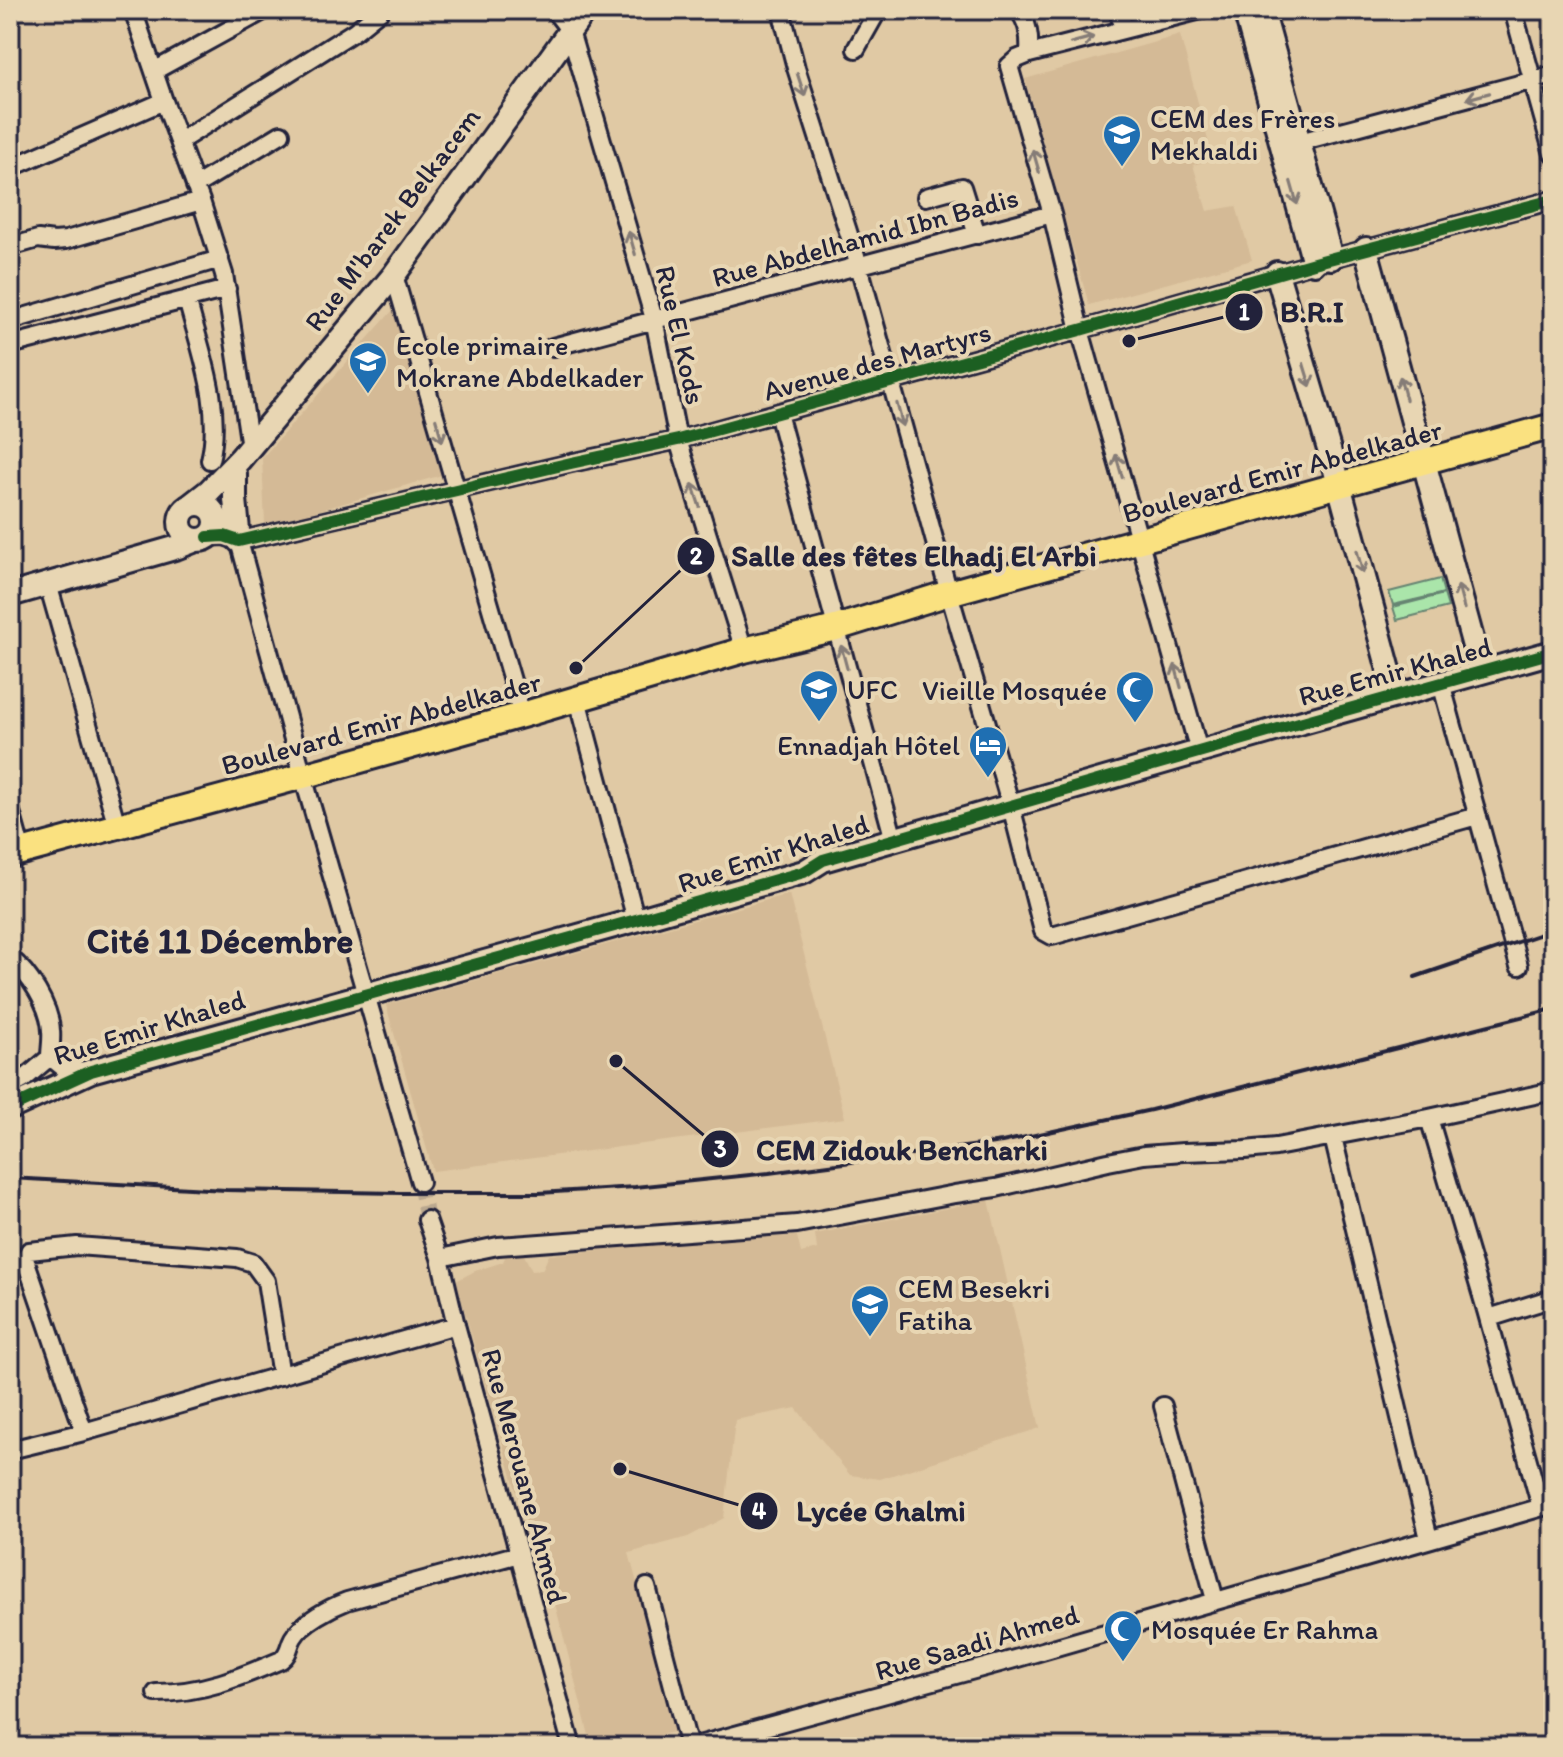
<svg xmlns="http://www.w3.org/2000/svg" width="1563" height="1757" font-family="Itim,sans-serif">
  <rect width="100%" height="100%" fill="#e0c9a4"/>
  <filter id="ink" filterUnits="userSpaceOnUse"><feTurbulence type="fractalNoise" baseFrequency=".0125" numOctaves="2"/><feDisplacementMap in="SourceGraphic" scale="16" xChannelSelector="R" yChannelSelector="G"/><feConvolveMatrix kernelMatrix="1 2 1 2 8 2 1 2 1" color-interpolation-filters="sRGB"/></filter>
  <g filter="url(#ink)">
    <!-- built -->
    <path fill="#d4ba96" d="M1180,35l33,124 -20,6 14,46 29,-5 16,54 -163,45 -64,-226z
      M393,310l8,23 41,142 -125,36 -52,13 -3,-66z
      M789,894l56,224 -412,53 -47,-166z
      M989,1200l51,228 -160,51 -30,-4 -54,-67 -61,12 -11,98 -36,19 -59,16 47,178 -59,16h-25l-45,-174 -7,1 -84,-293 19,-10 28,-9 2,-5 18,-4 9,18 10,-1 7,-15 149,-15 99,-4 4,17 16,-4 -2,-15z"/>
    <!-- garden -->
    <path fill="#aae5aa" stroke="#668472" stroke-width="2" d="M1440,579l4,14 -51,12 -4,-13z
      M1444,594l4,13 -51,13 -4,-13z"/>
    <g fill="none" stroke-linecap="round" stroke-linejoin="round">
      <!-- street-tunnel -->
      <path stroke="#baa88f" stroke-width="16" stroke-dasharray="16 8" stroke-linecap="butt" d="M420,1182l7,38"/>
      <!-- street casing -->
      <g stroke="#22223b" stroke-width="22">
        <path id="street" d="M133,10l31,91 37,100 23,73 26,173
          M554,10l16,21
          M571,10l-1,21 84,288 24,121 66,210
          M781,10l15,58 63,198 90,327 62,213 32,125 9,5 425,-120
          M1018,10c11,13 12,28 11,44
          M1117,10l8,19
          M1513,10l40,144
          M856,49l22,-39
          M154,71l111,-61
          M180,141l175,-110 26,-21
          M1292,144l261,-69
          M10,168l154,-67
          M195,186l86,-52
          M926,197l36,-10 15,48
          M10,247l28,-8 16,2 12,-1 135,-39
          M394,275l128,440
          M187,299c13,51 36,108 23,161
          M10,321l210,-62
          M10,345l217,-56
          M553,347l499,-133
          M778,413l116,427
          M214,513l24,26
          M208,537l16,-1 15,5 332,-78 107,-23 402,-110 234,-67 239,-63
          M239,541l64,235 117,406
          M48,584l69,242
          M1441,683l78,283
          M577,699l59,221
          M1199,751l-119,-421 -28,-116 -43,-148 8,-7 12,-5 172,-44
          M10,808l12,44
          M10,958c19,15 40,48 41,73 1,9 -1,18 -1,26l15,12 24,2
          M10,1087l13,-7 27,-23
          M1429,1118l55,185 57,204
          M1333,1137l96,402
          M427,1220l13,38 16,67 116,422
          M440,1258l58,-12 299,-22 158,-30 41,-6 112,-26 36,-7 39,-3 62,-2 31,-3 153,-29 124,-27
          M1489,1318l64,-20
          M1163,1406l52,194
          M84,1432l-59,-173 4,-8 48,-5 160,12 16,5 13,18 15,95
          M10,1450l74,-18 372,-107
          M647,1587l42,160
          M156,1693c46,0 83,-15 125,-33 9,-7 7,-13 12,-22 9,-16 38,-31 54,-37l172,-47
          M691,1747l320,-87 542,-156"/>
      </g>
      <!-- secondary casing -->
      <g stroke="#22223b" stroke-width="28">
        <path id="secondary" d="M1245,10l69,253
          M1262,10l69,248
          M1366,249l115,423
          M1277,273l58,197 61,226
          M235,474v25l4,42
          M180 522a18 18 0 1 1 36 0a18 18 0 1 1-36 0Z
          M191,505l18,-14 31,-32 154,-184 191,-265
          M10,595l168,-48 18,-7
          M10,1108l81,-37 545,-151 168,-48 19,-12 476,-137 254,-71"/>
      </g>
      <!-- primary casing -->
      <g stroke="#22223b" stroke-width="30">
        <path id="primary" d="M10,855l293,-79 219,-61 222,-65 92,-22 113,-35 604,-167"/>
      </g>
      <!-- street -->
      <use href="#street" stroke="#e8d6b3" stroke-width="16"/>
      <!-- secondary -->
      <use href="#secondary" stroke="#e8d6b3" stroke-width="22"/>
      <!-- primary -->
      <use href="#primary" stroke="#fae180" stroke-width="24"/>
      <!-- rail -->
      <path stroke="#22223b" stroke-width="4" d="M1415,977l138,-47
        M10,1178l216,12 174,3h139l96,-6 134,-14 233,-31 149,-32 402,-101"/>
      <!-- cycleway casing -->
      <g stroke="#e8d6b3" stroke-width="17">
        <path id="cycleway" d="M208,537l16,-1 15,5 332,-78 107,-23 402,-110 234,-67 239,-63
          M10,1108l81,-37 545,-151 168,-48 19,-12 476,-137 254,-71"/>
      </g>
      <!-- cycleway -->
      <use href="#cycleway" stroke="#1b5e20" stroke-width="12"/>
    </g>
    <!-- one-way arrows -->
    <defs><path id="oneway-shaft" d="M-6 0H5M1.5-3L5.5 0L1.5 3" fill="none" stroke-width="1.6" stroke-linecap="round" stroke-linejoin="round" transform="scale(2)"/></defs>
    <g stroke="#857c77">
      <use href="#oneway-shaft" transform="translate(1082 40) rotate(-15)"/>
      <use href="#oneway-shaft" transform="translate(801 85) rotate(72)"/>
      <use href="#oneway-shaft" transform="translate(1478 96) rotate(165)"/>
      <use href="#oneway-shaft" transform="translate(1036 161) rotate(-106)"/>
      <use href="#oneway-shaft" transform="translate(1294 193) rotate(74)"/>
      <use href="#oneway-shaft" transform="translate(632 243) rotate(-106)"/>
      <use href="#oneway-shaft" transform="translate(1307 375) rotate(73)"/>
      <use href="#oneway-shaft" transform="translate(1403 388) rotate(-105)"/>
      <use href="#oneway-shaft" transform="translate(900 415) rotate(75)"/>
      <use href="#oneway-shaft" transform="translate(439 430) rotate(74)"/>
      <use href="#oneway-shaft" transform="translate(1119 466) rotate(-106)"/>
      <use href="#oneway-shaft" transform="translate(696 495) rotate(-108)"/>
      <use href="#oneway-shaft" transform="translate(1360 562) rotate(75)"/>
      <use href="#oneway-shaft" transform="translate(1461 597) rotate(-105)"/>
      <use href="#oneway-shaft" transform="translate(844 657) rotate(-105)"/>
      <use href="#oneway-shaft" transform="translate(1178 676) rotate(-105)"/>
    </g>
  </g>
  <!-- icons -->
  <defs>
    <g id="school-pin" transform="scale(2)"><path d="M0 17L-7.5 6A9.5 9.5 0 1 1 7.5 6Z" fill="#1f6fb2" stroke="#e8d6b3"/><path d="M0-5L7-2L0 1L-7-2ZM-4 1L0 2.5L4 1V4Q0 6-4 4Z" fill="#fff"/></g>
    <g id="mosque-pin" transform="scale(2)"><path d="M0 17L-7.5 6A9.5 9.5 0 1 1 7.5 6Z" fill="#1f6fb2" stroke="#e8d6b3"/><path d="M3.5-4.9A6 6 0 1 0 3.5 4.9A5 5 0 1 1 3.5-4.9Z" fill="#fff"/></g>
    <g id="hotel-pin" transform="scale(2)"><path d="M0 17L-7.5 6A9.5 9.5 0 1 1 7.5 6Z" fill="#1f6fb2" stroke="#e8d6b3"/><path d="M-6-4.5h1.5V1H6V5H4.5V3h-9V5H-6ZM-4 0a1.8 1.8 0 1 1 3.6 0ZM.5 0V-2.5h3Q6-2.5 6 0Z" fill="#fff"/></g>
  </defs>
  <g fill-rule="evenodd">
    <use href="#school-pin" x="1122" y="134"/>
    <use href="#school-pin" x="368" y="361"/>
    <use href="#school-pin" x="819" y="689"/>
    <use href="#mosque-pin" x="1135" y="690"/>
    <use href="#hotel-pin" x="988" y="745"/>
    <use href="#school-pin" x="870" y="1304"/>
    <use href="#mosque-pin" x="1123" y="1629"/>
  </g>
  <g text-anchor="middle" dominant-baseline="central" stroke-width="8" stroke-linejoin="round" paint-order="stroke">
    <!-- poi labels -->
    <g font-size="28" fill="#22223b" stroke="#e8d6b3" text-anchor="start">
      <text x="1150" y="118">CEM des Frères<tspan x="1150" dy="32">Mekhaldi</tspan></text>
      <text x="396" y="345">Ecole primaire<tspan x="396" dy="32">Mokrane Abdelkader</tspan></text>
      <text x="847" y="689">UFC</text>
      <text x="1107" y="690" text-anchor="end">Vieille Mosquée</text>
      <text x="960" y="745" text-anchor="end">Ennadjah Hôtel</text>
      <text x="898" y="1288">CEM Besekri<tspan x="898" dy="32">Fatiha</tspan></text>
      <text x="1151" y="1629">Mosquée Er Rahma</text>
    </g>
    <!-- street labels -->
    <g font-size="28" fill="#22223b" stroke="#e8d6b3">
      <text transform="translate(392 219) rotate(-53)">Rue M'barek Belkacem</text>
      <text transform="translate(865 237) rotate(-15)">Rue Abdelhamid Ibn Badis</text>
      <text transform="translate(681 335) rotate(77)">Rue El Kods</text>
      <text transform="translate(877 361) rotate(-15)">Avenue des Martyrs</text>
      <text transform="translate(1282 471) rotate(-15)">Boulevard Emir Abdelkader</text>
      <text transform="translate(1395 671) rotate(-15)">Rue Emir Khaled</text>
      <text transform="translate(381 723) rotate(-15)">Boulevard Emir Abdelkader</text>
      <text transform="translate(773 853) rotate(-18)">Rue Emir Khaled</text>
      <text transform="translate(149 1027) rotate(-17)">Rue Emir Khaled</text>
      <text transform="translate(525 1476) rotate(75)">Rue Merouane Ahmed</text>
      <text transform="translate(977 1642) rotate(-16)">Rue Saadi Ahmed</text>
    </g>
    <!-- district labels -->
    <g font-size="36" font-weight="bold" fill="#22223b" stroke="#e8d6b3">
      <text x="220" y="940">Cité 11 Décembre</text>
    </g>
  </g>
  <!-- callouts -->
  <path fill="none" stroke="#22223b" stroke-width="3" d="M1129 341L1244 312M576 668L696 556M616 1061L720 1149M620 1469L759 1511"/>
  <g fill="#22223b" stroke="#e8d6b3" stroke-width="3">
    <circle cx="1129" cy="341" r="8"/>
    <circle cx="576" cy="668" r="8"/>
    <circle cx="616" cy="1061" r="8"/>
    <circle cx="620" cy="1469" r="8"/>
    <circle cx="1244" cy="312" r="20"/>
    <circle cx="696" cy="556" r="20"/>
    <circle cx="720" cy="1149" r="20"/>
    <circle cx="759" cy="1511" r="20"/>
  </g>
  <g font-size="24" text-anchor="middle" font-weight="bold" fill="#fff">
    <text x="1244" y="320">1</text>
    <text x="696" y="564">2</text>
    <text x="720" y="1157">3</text>
    <text x="759" y="1519">4</text>
  </g>
  <g font-size="30" text-anchor="middle" font-weight="bold" fill="#22223b" stroke="#e8d6b3" stroke-width="8" stroke-linejoin="round" paint-order="stroke">
    <text x="1312" y="322">B.R.I</text>
    <text x="914" y="566">Salle des fêtes Elhadj El Arbi</text>
    <text x="902" y="1160">CEM Zidouk Bencharki</text>
    <text x="881" y="1521">Lycée Ghalmi</text>
  </g>
  <!-- margin -->
  <rect width="1563" height="1757" fill="none" stroke="#e8d6b3" stroke-width="40"/>
  <rect x="20" y="20" width="1523" height="1717" fill="none" stroke="#22223b" stroke-width="3" filter="url(#ink)"/>
</svg>
